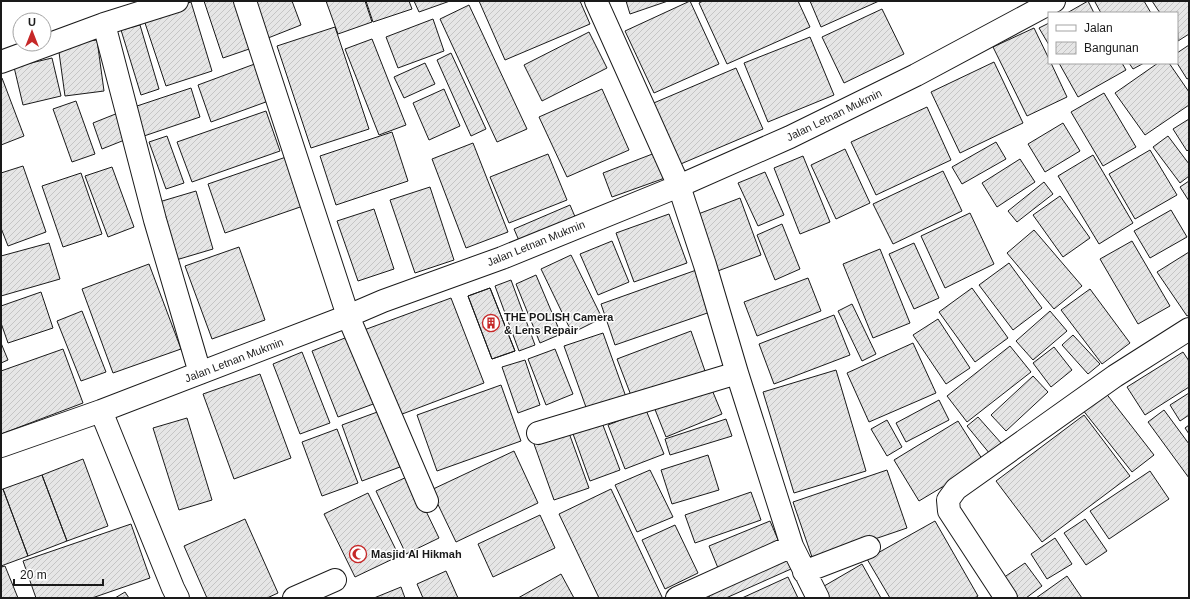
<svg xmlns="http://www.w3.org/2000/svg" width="1190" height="599" font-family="Arial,sans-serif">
  <defs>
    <pattern id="building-hatch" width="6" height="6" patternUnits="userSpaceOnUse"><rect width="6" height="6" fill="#e6e6e6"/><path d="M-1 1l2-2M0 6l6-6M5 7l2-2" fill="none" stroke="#c5c5c5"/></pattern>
  </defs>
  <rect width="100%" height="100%" fill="#fff"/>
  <!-- building -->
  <path fill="url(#building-hatch)" stroke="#1a1a1a" d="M204,1h36l15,46 -32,11z
    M249,1h43l9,24 -38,15z
    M326,1h39l7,21 -34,12z
    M366,1h43l3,8 -39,13z
    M414,1h36l-31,11z
    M479,1h101l10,23 -85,36z
    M626,1h42l-38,13z
    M690,1l29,63 -65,29 -29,-62z
    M703,1h95l12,26 -83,37 -28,-61z
    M810,1h69l-58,26z
    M1088,1l6,12h-27z
    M1096,1h48l7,12h-50l-6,-11z
    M1152,1h37v33l-11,7 -1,-28h-17z
    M191,2l21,69 -46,15 -23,-69z
    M469,5l58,124 -30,13 -57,-123z
    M882,9l22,45 -60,29 -22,-46z
    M433,19l11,32 -46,17 -12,-31z
    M1049,23v22l-10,-17z
    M140,25l19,64 -18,6 -20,-65z
    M335,27l34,102 -58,19 -34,-102z
    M1034,28l15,31v4h2l16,34 -40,19 -34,-69z
    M589,32l18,36 -65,33 -18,-36z
    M810,37l24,58 -66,27 -24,-59z
    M372,39l34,86 -27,10 -34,-86z
    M97,40l7,51 -39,5 -7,-51z
    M1189,45v33l-2,1 -10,-16v-10z
    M451,53l35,76 -15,7 -34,-76z
    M52,58l9,38 -38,9 -9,-38z
    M260,62l14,37 -63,23 -13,-37z
    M994,62l29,61 -63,30 -29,-61z
    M425,63l10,21 -31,14 -10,-21z
    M1059,63h63l4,7 -48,27z
    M1129,63h15l-11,6z
    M1158,63h11l20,29v13l-44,30 -30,-42z
    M736,68l27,61 -87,37 -27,-61z
    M2,78l22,58 -23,9v-66z
    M191,88l9,29 -56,19 -10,-29z
    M444,89l16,37 -31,14 -16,-37z
    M602,89l27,61 -62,27 -28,-60z
    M1104,93l32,54 -33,19 -32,-54z
    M76,101l19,53 -23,8 -19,-53z
    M927,107l24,53 -75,35 -25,-53z
    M266,111l14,40 -88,31 -15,-40z
    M118,113l9,26 -25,10 -9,-26z
    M1189,119v30l-2,2 -14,-22z
    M1063,123l17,28 -35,21 -17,-28z
    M392,132l16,49 -72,24 -16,-49z
    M167,136l17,47 -18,6 -17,-47z
    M1168,136l21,28v12l-9,7 -27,-36z
    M996,142l10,17 -44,25 -10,-17z
    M473,143l35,89 -42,16 -34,-89z
    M845,149l25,54 -34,16 -25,-54z
    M1150,150l27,45 -42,24 -26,-45z
    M655,153l10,25 -53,19 -9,-24z
    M548,154l19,46 -58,23 -19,-46z
    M1093,155l40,68 -34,21 -41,-68z
    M289,156l17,49 -81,28 -17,-49z
    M803,156l27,66 -30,12 -26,-66z
    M1020,159l15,23 -38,25 -15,-24z
    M23,166l23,66 -38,14 -7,-18v-55z
    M112,167l22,60 -26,10 -23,-61z
    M943,171l19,40 -69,33 -20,-40z
    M765,172l19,43 -26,11 -20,-43z
    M81,173l21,61 -39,13 -21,-61z
    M1189,181v20l-9,-14z
    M1044,182l9,12 -36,28 -9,-11z
    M430,187l24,73 -39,13 -25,-73z
    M196,191l17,58 -37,11 -17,-58z
    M1060,196l30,42 -27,19 -30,-42z
    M740,198l21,57 -46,17 -22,-56z
    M570,205l6,14 -56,24 -6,-14z
    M374,209l20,60 -36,12 -21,-60z
    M1171,210l16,27 -37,21 -16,-27z
    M970,213l24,51 -49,24 -24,-52z
    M669,214l18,49 -53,19 -18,-49z
    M782,224l18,45 -25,11 -18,-45z
    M1034,230l48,56 -28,23 -47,-56z
    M612,241l17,41 -31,13 -18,-41z
    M1132,241l38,65 -32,18 -38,-65z
    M49,243l11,36 -59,17v-40z
    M914,243l25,55 -25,11 -25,-55z
    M239,247l26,73 -53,19 -27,-73z
    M880,249l30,74 -37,15 -30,-74z
    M1189,252v63l-2,1 -30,-44z
    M571,255l31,63 -30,15 -31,-64z
    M1009,263l33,45 -29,22 -34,-45z
    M149,264l32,85 -68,24 -31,-84z
    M702,268l14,42 -101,35 -14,-41z
    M536,275l25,59 -21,9 -24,-59z
    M808,278l13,33 -64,25 -13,-34z
    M511,280l24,65 -16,6 -24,-65z
    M490,288l25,63 -23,8 -24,-63z
    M490,288l25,63 -23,8 -24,-63z
    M972,288l36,50 -33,24 -36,-50z
    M1090,289l40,54 -28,21 -41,-54z
    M41,292l12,36 -45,15 -7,-20v-17z
    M451,298l33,85 -87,33 -33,-86z
    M852,304l24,50 -14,7 -24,-50z
    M82,311l24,61 -25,9 -24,-60z
    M1050,311l17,20 -34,29 -17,-19z
    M834,315l16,40 -76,29 -15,-40z
    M938,319l32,49 -24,16 -33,-49z
    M691,331l14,40 -73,27 -15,-39z
    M603,333l23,64 -39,13 -23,-64z
    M1073,335l27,29 -12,10 -26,-29z
    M350,336l26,67 -38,14 -26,-66z
    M1,343l7,17 -7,3z
    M913,343l23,50 -67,29 -22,-49z
    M1010,346l21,26 -64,50 -20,-26z
    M1054,347l18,23 -21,17 -18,-24z
    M63,349l20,54 -82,31v-63z
    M555,349l18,45 -27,11 -18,-46z
    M302,352l28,71 -30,11 -27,-70z
    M1183,352l6,9v26l-44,28 -18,-28z
    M525,360l15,45 -22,8 -16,-46z
    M836,370l30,101 -72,22 -31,-101z
    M260,374l31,84 -57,21 -31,-85z
    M1033,376l15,16 -42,39 -15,-16z
    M501,385l20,56 -84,30 -20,-56z
    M710,385l12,29 -56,23 -12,-30z
    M1105,392l49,63 -22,17 -50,-63z
    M1189,393v22l-9,6 -10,-16z
    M939,400l10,20 -43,22 -10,-19z
    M646,410l18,44 -39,15 -17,-44z
    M1164,410l25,34v34l-41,-56z
    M380,411l20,56 -38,14 -20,-56z
    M1084,415l46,61 -88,66 -46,-61z
    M978,417l24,27 -12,10 -23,-28z
    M187,418l25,82 -33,10 -26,-82z
    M726,419l6,17 -62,19 -5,-16z
    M601,420l19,50 -30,11 -18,-50z
    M887,420l15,27 -15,9 -16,-27z
    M958,421l26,41 -65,39 -25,-41z
    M1189,425v9l-4,-6z
    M337,429l21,54 -36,13 -20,-54z
    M569,433l20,55 -35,12 -20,-56z
    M514,451l24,52 -82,39 -25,-52z
    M708,455l11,35 -47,14 -11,-34z
    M83,459l25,67 -41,15 -25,-66z
    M650,470l23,47 -36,15 -22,-47z
    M887,470l20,58 -94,32 -20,-58z
    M1150,471l19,28 -60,40 -19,-28z
    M42,475l25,66 -39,15 -25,-67z
    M409,476l30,62 -33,16 -30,-63z
    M3,489l25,67 -27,10v-76z
    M611,489l51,108 -1,1h-62l-40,-84z
    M751,492l10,28 -66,23 -10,-28z
    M368,493l31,63 -44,21 -31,-63z
    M540,515l15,33 -62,29 -15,-33z
    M245,519l33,74 -11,5h-60l-23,-52z
    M1085,519l22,32 -21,14 -22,-32z
    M770,521l9,21 -61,26 -9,-22z
    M935,521l43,75 -3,2h-85l-23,-39z
    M131,524l19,54 -58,20h-56l-13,-37z
    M675,525l23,48 -33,16 -23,-49z
    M1055,538l17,26 -25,15 -16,-25z
    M784,554l7,15 -65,29h-16l-4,-8z
    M1025,563l17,23 -16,12h-8l-15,-20z
    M862,564l19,34h-56l-6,-9z
    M5,566l13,32h-17v-31z
    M446,571l12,27h-35l-6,-14z
    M561,574l13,24h-56z
    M1067,576l15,22h-46z
    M788,577l10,21h-56z
    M401,587l4,11h-31z
    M125,592l4,6h-14z"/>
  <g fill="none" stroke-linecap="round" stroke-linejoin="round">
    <!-- minor casing -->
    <g stroke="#1a1a1a" stroke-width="24">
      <path id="minor" d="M245,1l103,315 79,185
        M596,1l83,185 26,79 32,108 55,173 26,52
        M104,24l51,196 45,153
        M1,62l103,-38 73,-23
        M101,411l72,177 5,10
        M538,433l199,-60
        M1,446l100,-35 247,-95 35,-15 119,-43 177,-72 111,-49 126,-62 138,-74
        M804,572l65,-25
        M294,598l41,-18
        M677,598l115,-52
        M1006,598l-57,-87 -1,-11 8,-11 159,-113 74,-47"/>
    </g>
    <!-- minor -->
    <use href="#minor" stroke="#fff" stroke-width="22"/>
  </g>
  <!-- icons -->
  <defs>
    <g id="building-ring" transform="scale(0.9)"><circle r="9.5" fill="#fff" stroke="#c62828" stroke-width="1.5"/><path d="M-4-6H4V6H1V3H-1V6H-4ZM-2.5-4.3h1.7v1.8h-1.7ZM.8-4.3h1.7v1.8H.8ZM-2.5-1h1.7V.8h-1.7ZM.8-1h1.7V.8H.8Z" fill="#c62828"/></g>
    <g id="mosque-ring" transform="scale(0.9)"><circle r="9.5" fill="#fff" stroke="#c62828" stroke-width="1.5"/><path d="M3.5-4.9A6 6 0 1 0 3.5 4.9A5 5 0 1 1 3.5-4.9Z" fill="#c62828"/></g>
  </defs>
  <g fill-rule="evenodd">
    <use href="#building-ring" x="491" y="323"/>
    <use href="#mosque-ring" x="358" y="554"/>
  </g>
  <g text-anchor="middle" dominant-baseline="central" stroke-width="3" stroke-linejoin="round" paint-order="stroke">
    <!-- street labels -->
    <g font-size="11" fill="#1a1a1a" stroke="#fff">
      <text transform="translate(834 115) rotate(-26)">Jalan Letnan Mukmin</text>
      <text transform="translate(536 243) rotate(-22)">Jalan Letnan Mukmin</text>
      <text transform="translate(234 360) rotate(-21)">Jalan Letnan Mukmin</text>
    </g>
    <!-- poi labels -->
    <g font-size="11" font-weight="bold" fill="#1a1a1a" stroke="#fff" text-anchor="start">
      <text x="504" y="317">THE POLISH Camera<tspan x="504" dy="13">&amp; Lens Repair</tspan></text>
      <text x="371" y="554">Masjid Al Hikmah</text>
    </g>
  </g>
  <!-- border -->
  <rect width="1190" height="599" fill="none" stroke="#1a1a1a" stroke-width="4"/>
  <!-- legend -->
  <rect x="1048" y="12" width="130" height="52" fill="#ffffff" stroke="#a3a3a3"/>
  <rect x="1056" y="25" width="20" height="6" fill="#ffffff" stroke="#a3a3a3"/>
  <text x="1084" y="32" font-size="12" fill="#1a1a1a">Jalan</text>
  <rect x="1056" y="42" width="20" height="12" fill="url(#building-hatch)" stroke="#a3a3a3"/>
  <text x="1084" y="52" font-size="12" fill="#1a1a1a">Bangunan</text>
  <!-- north arrow -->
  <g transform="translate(32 32)"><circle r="19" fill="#ffffff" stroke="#a3a3a3"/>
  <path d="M0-3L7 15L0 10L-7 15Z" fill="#c62828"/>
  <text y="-6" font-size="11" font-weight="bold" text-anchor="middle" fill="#1a1a1a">U</text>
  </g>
  <!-- scale -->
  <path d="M14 579v6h89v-6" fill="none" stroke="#1a1a1a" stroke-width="2"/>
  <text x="20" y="579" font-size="12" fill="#1a1a1a" stroke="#ffffff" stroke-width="3" paint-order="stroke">20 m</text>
</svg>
